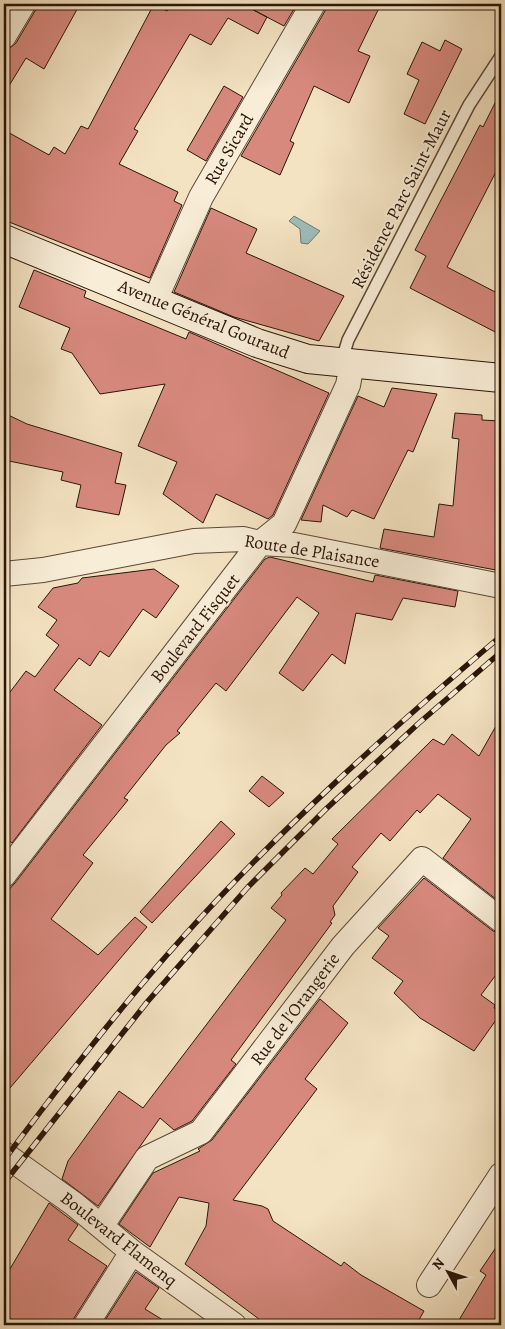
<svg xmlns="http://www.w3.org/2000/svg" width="505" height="1329" font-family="Alegreya,serif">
  <rect width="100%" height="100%" fill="#f4e3c2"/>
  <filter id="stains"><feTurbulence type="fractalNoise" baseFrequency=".004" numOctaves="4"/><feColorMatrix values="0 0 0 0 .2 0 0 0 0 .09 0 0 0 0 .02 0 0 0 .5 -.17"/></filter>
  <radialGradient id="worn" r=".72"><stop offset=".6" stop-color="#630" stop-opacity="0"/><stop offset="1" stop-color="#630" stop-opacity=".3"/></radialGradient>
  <!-- water -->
  <path fill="#9dbdba" stroke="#6f7a73" d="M294,216l26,15 -12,13 -7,-1 -1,-14 -11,-8z"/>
  <!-- building -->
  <path fill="#d8897e" stroke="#2a1509" d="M37,4h43l-36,65 -18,-11 -22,36v-44l6,-2 6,-5 19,-32z
    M154,4l13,7 4,-7h71l25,13 -9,17 -30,-16 -17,27 -21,-11 -56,95 4,2 -19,33 59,28 -4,9 8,4 -32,73 -146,-58v-90l45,25 5,-8 11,7 16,-28 7,3z
    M242,4h55l-13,22z
    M327,4h54l-23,47 12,5 -21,47 -35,-17 -24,55 4,2 -14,32 -39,-19 84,-145z
    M445,40l17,9 -37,75 -21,-10 15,-34 -12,-6 15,-32 18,9z
    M224,86l19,11 -37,64 -19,-11z
    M501,91v71l-54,105 54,28v40l-91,-47 16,-32 -11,-6 65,-125 3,2z
    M211,208l46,21 -11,24 98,43 -25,45 -85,-24 -60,-25z
    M34,270l52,21 -2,6 102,42 3,-7 140,61 -56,122 -5,4 -52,-25 -13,29 -40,-29 14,-32 -39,-16 27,-62 -65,10 -28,-41 -11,-4 9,-21 -51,-21z
    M392,388l45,6 -24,58 -5,-2 -34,69 -22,-9 -5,7 -24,-12 -2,17 -20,-2 57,-124 26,11z
    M4,413l23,11 95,29 -7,30 11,2 -7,30 -43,-8 5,-22 -20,-5 2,-8 -59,-12z
    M455,413l27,2v5l19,1v150l-121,-23 4,-19 50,8 5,-33 14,2 6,-67 -7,-1z
    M270,557l103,25 2,-7 83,16 -3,16 -52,-9 -11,22 -36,-7 -11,51 -13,-10 -29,37 -24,-18 40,-60 -22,-16 -71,94 -10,-8 -39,48 3,2 -14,12 -42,53 4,2 -45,55 10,8 -42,56 47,36 37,-38 12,10 -143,168v-200l11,-12 250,-324z
    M154,569l25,17 -23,32 -13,-9 -34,48 -9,-6 -10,15 -11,-8 -25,32 48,35 -90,118 -8,-7v-136l22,-29 9,6 24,-32 -13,-10 11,-15 -19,-13 15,-19 25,-5 4,-5z
    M501,717v186l-58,-45 28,-39 -33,-25 -18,19 -3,-3 -27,31 -9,-8 -29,34 6,5 -25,34 2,9 -5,7 2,1 -101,137 5,4 -44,57 -18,9 -14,-12 -62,88 -36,-27 6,-18 51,-70 24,17 143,-188 -15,-12 11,-13 -1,-2 24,-25 8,6 25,-30 -6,-5 101,-100 11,6 8,-11 27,22z
    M262,776l22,17 -15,14 -20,-16z
    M221,821l14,13 -83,89 -12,-11z
    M424,878l69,53 8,2v35l-20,27 14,10 -1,3 7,5 -27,38 -54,-33 -26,-25 9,-12 -31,-23 17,-22 -11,-8z
    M320,999l28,24 -43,56 12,10 -84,111 29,6 6,3 5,12 68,45 3,-4 17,13 63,36 -8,14h-149l-82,-61 21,-38 3,-23 -30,-6 -29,50 -31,-23 34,-51 47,-22 -2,-2 14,-9z
    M49,1203l29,22 -10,15 39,26 -33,52 -2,7h-51l-17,-10v-36z
    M501,1240v85h-45l30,-50 -6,-4z
    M136,1272l23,16 -14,21 26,16h-69z"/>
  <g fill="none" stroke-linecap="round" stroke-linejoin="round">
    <!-- service casing -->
    <g stroke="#5c4837" stroke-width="14">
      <path id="service" d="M341,363l7,-23 121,-235 32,-49"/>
    </g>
    <!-- minor casing -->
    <g stroke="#5c4837" stroke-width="26">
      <path id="minor" d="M4,36l19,-32
        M155,300l46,-103 112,-193
        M4,574l39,-4 151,-29 49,-2 17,4 34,2 207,41
        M4,875l256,-332 24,-19 64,-139 4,-21
        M4,1154l70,50 58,48 102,73
        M102,1225l45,-67 54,-26 142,-186 79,-87 79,61
        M429,1285l72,-110
        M86,1325l46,-73"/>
    </g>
    <!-- secondary casing -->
    <g stroke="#2a1509" stroke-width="30">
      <path id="secondary" d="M4,239l253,104 51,16 193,19"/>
    </g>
    <!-- service -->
    <use href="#service" stroke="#f8edd7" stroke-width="11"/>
    <!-- minor -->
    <use href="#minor" stroke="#f8edd7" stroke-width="24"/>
    <!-- secondary -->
    <use href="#secondary" stroke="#f8edd7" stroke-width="28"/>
    <!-- rail casing -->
    <g stroke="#2a1509" stroke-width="5.5">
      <path id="rail" d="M4,1160c57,-76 115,-152 179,-223 98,-109 207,-207 318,-301
        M4,1183l144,-182 100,-114 78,-78 93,-86 82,-71"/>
    </g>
    <!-- rail -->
    <use href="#rail" stroke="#f8edd7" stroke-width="4" stroke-dasharray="11" stroke-linecap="butt"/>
  </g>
  <g text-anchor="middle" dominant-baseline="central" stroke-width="4" stroke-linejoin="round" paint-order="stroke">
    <!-- street labels -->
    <g font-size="18" fill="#2a1509" stroke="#f8edd7">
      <text transform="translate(229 149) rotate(-60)">Rue Sicard</text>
      <text transform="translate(401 199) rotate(-63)">Résidence Parc Saint-Maur</text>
      <text transform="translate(204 319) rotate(22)">Avenue Général Gouraud</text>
      <text transform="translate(312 551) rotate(9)">Route de Plaisance</text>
      <text transform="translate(195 628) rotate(-52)">Boulevard Fisquet</text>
      <text transform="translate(295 1009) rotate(-53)">Rue de l'Orangerie</text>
      <text transform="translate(119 1239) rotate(38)">Boulevard Flamenq</text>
    </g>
  </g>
  <!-- margin -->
  <rect width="505" height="1329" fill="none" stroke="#f4e3c2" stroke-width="20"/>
  <rect x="5" y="5" width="495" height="1319" fill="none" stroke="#2a1509" stroke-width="2.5"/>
  <rect x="10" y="10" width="485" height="1309" fill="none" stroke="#2a1509"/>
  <!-- north arrow -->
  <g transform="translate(448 1272) rotate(310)" stroke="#f8edd7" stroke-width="4" paint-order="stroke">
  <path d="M0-4L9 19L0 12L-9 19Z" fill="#2a1509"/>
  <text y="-8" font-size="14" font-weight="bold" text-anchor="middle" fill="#2a1509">N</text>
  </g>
  <rect width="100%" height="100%" filter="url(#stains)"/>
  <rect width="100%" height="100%" fill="url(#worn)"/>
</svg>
